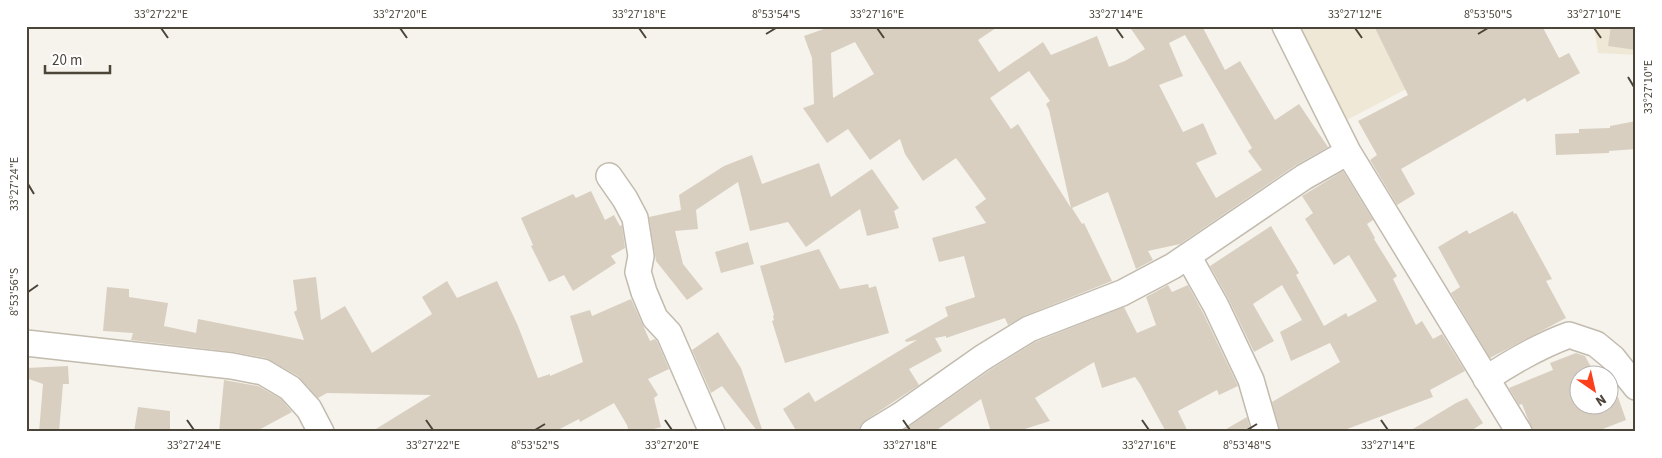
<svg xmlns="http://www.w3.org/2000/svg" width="1662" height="458" font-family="'Source Sans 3',sans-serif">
  <rect width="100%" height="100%" fill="#f6f3ec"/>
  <!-- education -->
  <path fill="#efe8d6" d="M1294,26h233l-184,96z
    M1594,26h42v29l-38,-2z"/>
  <!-- building -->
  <path fill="#d8cfc1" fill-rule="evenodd" d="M832,26h167l-21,14 21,32 44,-30 8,13 46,-19 12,31 16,-6 20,-12 -16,-23h73l23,44 15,-9 35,59 24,-16 29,43 -32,18 -116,79 -32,7 5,9 -17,9 -28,-77 -36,16 10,16 2,-1 28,58 -88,35 -16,9 -3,-7 -59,20v-2l-11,2 7,13 -33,18 10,16 -53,35 -5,5 -2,7h-62l-14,-23 26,-17 6,10 102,-62 -11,2 -1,-2 43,-24 -3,-9 30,-10 -11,-41 -25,6 -7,-24 54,-15 -11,-16 11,-8 -30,-41 -33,23 -18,-27 -5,-15 -30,21 -22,-31 -21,14 -24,-35 11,-4 -2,-46 -8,-22zM1185,35l67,113 -4,3 14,19 -46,28 -20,-35 21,-9 -14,-31 -20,9 -24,-47 24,-9 -14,-33zM855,42l19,32 -41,24 -2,-45zM1029,71l21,30 -4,3 3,6 22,98 -53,-84 -7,5 -21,-31z
    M1374,26h168l17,32 10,-5 11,20 -53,29 -2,-4 -124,71 14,25 -18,11 -27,-45 7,-5 -19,-34 50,-26z
    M1611,26l25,2v22l-28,-4z
    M1636,121v28l-27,2v2l-53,2 -1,-21 24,-1v-4l31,-1v-2z
    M752,155l10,29 57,-21 12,34 41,-28 27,39 -5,3 5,17 -32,8 -7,-27 -54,38 -18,-25 -38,9 -12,-49 -42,28 2,19 -23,2 8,33 20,25 -16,11 -31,-39 -7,-44 32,-7 -2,-15 45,-29z
    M1343,171l30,49 -6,4 8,14 -1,1 23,37 -4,3 23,46 6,-4 11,18 9,-5 23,37 -35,19 3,7 -94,35h-59l-8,-30 68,-40 -10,-19 -39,18 -11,-29 22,-12 -20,-35 -29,19 21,37 -20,11 -25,-52 -19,-34 61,-40 28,47 -3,2 28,51 22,-13 2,4 29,-16 -28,-46 -15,10 -29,-46 8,-6 -11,-17z
    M591,191l14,29 9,-5 6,11 2,-1 3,23 -14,8 5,7 -43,28 -9,-16 -15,7 -18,-36 2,-1 -12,-27 52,-24 3,4z
    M1513,211l1,3 2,-1 36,66 -6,2 20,37 -76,40 -39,-65 9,-6 -22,-40 29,-17 2,4z
    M748,242l6,22 -33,9 -6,-21z
    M819,249l21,40 28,-5 1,4 7,-2 13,47 -104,30 -13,-42 2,-1 -1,-4 1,-1 -14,-49z
    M316,277l5,43 24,-14 27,47 60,-39 -10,-17 25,-16 10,17 40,-17 21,45 20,52 12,-4v2l33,-14 -13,-46 20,-6 2,6 39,-17 19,42 5,-2 2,2 12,28 -21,10 10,16 -4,3 7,29 -19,5h-13l-2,-7 -13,-22 -34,19 -1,-3 -25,13h-183l60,-37 -104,-2 -9,5 -20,-22 -32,-18 -32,-6 -103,-12 2,-7 -30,-2 4,-44 22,2v8l39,6 -4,23 32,7 2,-14 106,21 -10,-28 3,-2 -4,-30z
    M1168,285l4,7 16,-7 15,28 35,73 -19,9 -2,-5 -39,21 10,21h-22l-26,-48 -5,-7 -33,11 -8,-26 -59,36 15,23 -35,11h-24l-10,-33 -47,33h-33l89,-62 45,-28 89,-35 13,26 19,-8 -10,-28z
    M718,332l23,36 22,64h-5l-36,-46 -11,7 -19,-43z
    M1576,353l9,3 11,20h-16v30h30v-5l8,-4 8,23 -31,12h-62l-11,-28 -3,1 -10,-17 44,-18 -3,-7z
    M68,366l1,18h-6l-4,48h-20l4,-48 -17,-6v-10z
    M224,380l34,6 23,13 11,13 -37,20h-36z
    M1467,398l16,25 -14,9h-61l48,-29z
    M138,407l32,4v21h-36z
    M1247,417l4,15h-30z"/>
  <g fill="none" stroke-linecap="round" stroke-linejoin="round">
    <!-- minor casing -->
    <g stroke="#c2bbae" stroke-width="28">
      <path id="minor" d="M1285,26l63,126 171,280
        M609,176l16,23 10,19 6,38 -3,16 6,20 11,26 14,15 43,99
        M1188,256l28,50 35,74 15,52
        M26,343l206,23 31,6 27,16 19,21 12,23
        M1486,379c27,-18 53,-33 83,-44l27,9 17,14 23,29
        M873,432l28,-17 81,-57 47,-29 93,-36 51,-27 131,-89 44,-25"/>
    </g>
    <!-- minor -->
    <use href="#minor" stroke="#fff" stroke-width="25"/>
  </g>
  <!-- ticks -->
  <path fill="none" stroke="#4b4439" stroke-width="2" d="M161,28l7,10M400,28l7,10M639,28l7,10M877,28l7,10M1116,28l7,10M1355,28l7,10M1594,28l7,10M766,34l10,-6M1478,34l10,-6M1628,77l6,10M28,184l6,10M28,292l10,-7M187,420l7,10M426,420l7,10M665,420l7,10M903,420l7,10M1142,420l7,10M1381,420l7,10M535,430l10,-6M1247,430l10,-6"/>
  <!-- border -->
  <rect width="1662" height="458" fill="none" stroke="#ffffff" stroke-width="55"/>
  <!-- north arrow -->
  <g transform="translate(1594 390) rotate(146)"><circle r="24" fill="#ffffff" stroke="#b7b4b0"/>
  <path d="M0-4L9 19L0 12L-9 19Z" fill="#fc3f1d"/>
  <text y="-8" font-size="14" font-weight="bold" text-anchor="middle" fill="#4b4439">N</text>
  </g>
  <!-- scale -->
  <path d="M45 65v8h65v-8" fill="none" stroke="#4b4439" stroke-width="2.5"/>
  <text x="52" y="65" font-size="15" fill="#4b4439" stroke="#ffffff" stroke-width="4" paint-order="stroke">20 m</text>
  <rect x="28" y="28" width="1606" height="402" fill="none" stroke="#4b4439" stroke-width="2"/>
  <g font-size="12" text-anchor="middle" fill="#4b4439">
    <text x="161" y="18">33°27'22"E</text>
    <text x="400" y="18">33°27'20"E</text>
    <text x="639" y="18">33°27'18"E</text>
    <text x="776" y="18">8°53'54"S</text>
    <text x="877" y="18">33°27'16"E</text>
    <text x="1116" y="18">33°27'14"E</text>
    <text x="1355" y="18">33°27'12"E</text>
    <text x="1488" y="18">8°53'50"S</text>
    <text x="1594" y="18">33°27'10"E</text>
    <text transform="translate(1648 87) rotate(-90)" y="4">33°27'10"E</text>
    <text transform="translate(14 184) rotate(-90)" y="4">33°27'24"E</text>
    <text transform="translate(14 292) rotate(-90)" y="4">8°53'56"S</text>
    <text x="194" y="449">33°27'24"E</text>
    <text x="433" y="449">33°27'22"E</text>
    <text x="535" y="449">8°53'52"S</text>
    <text x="672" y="449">33°27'20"E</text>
    <text x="910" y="449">33°27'18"E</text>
    <text x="1149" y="449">33°27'16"E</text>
    <text x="1247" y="449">8°53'48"S</text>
    <text x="1388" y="449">33°27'14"E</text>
  </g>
</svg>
